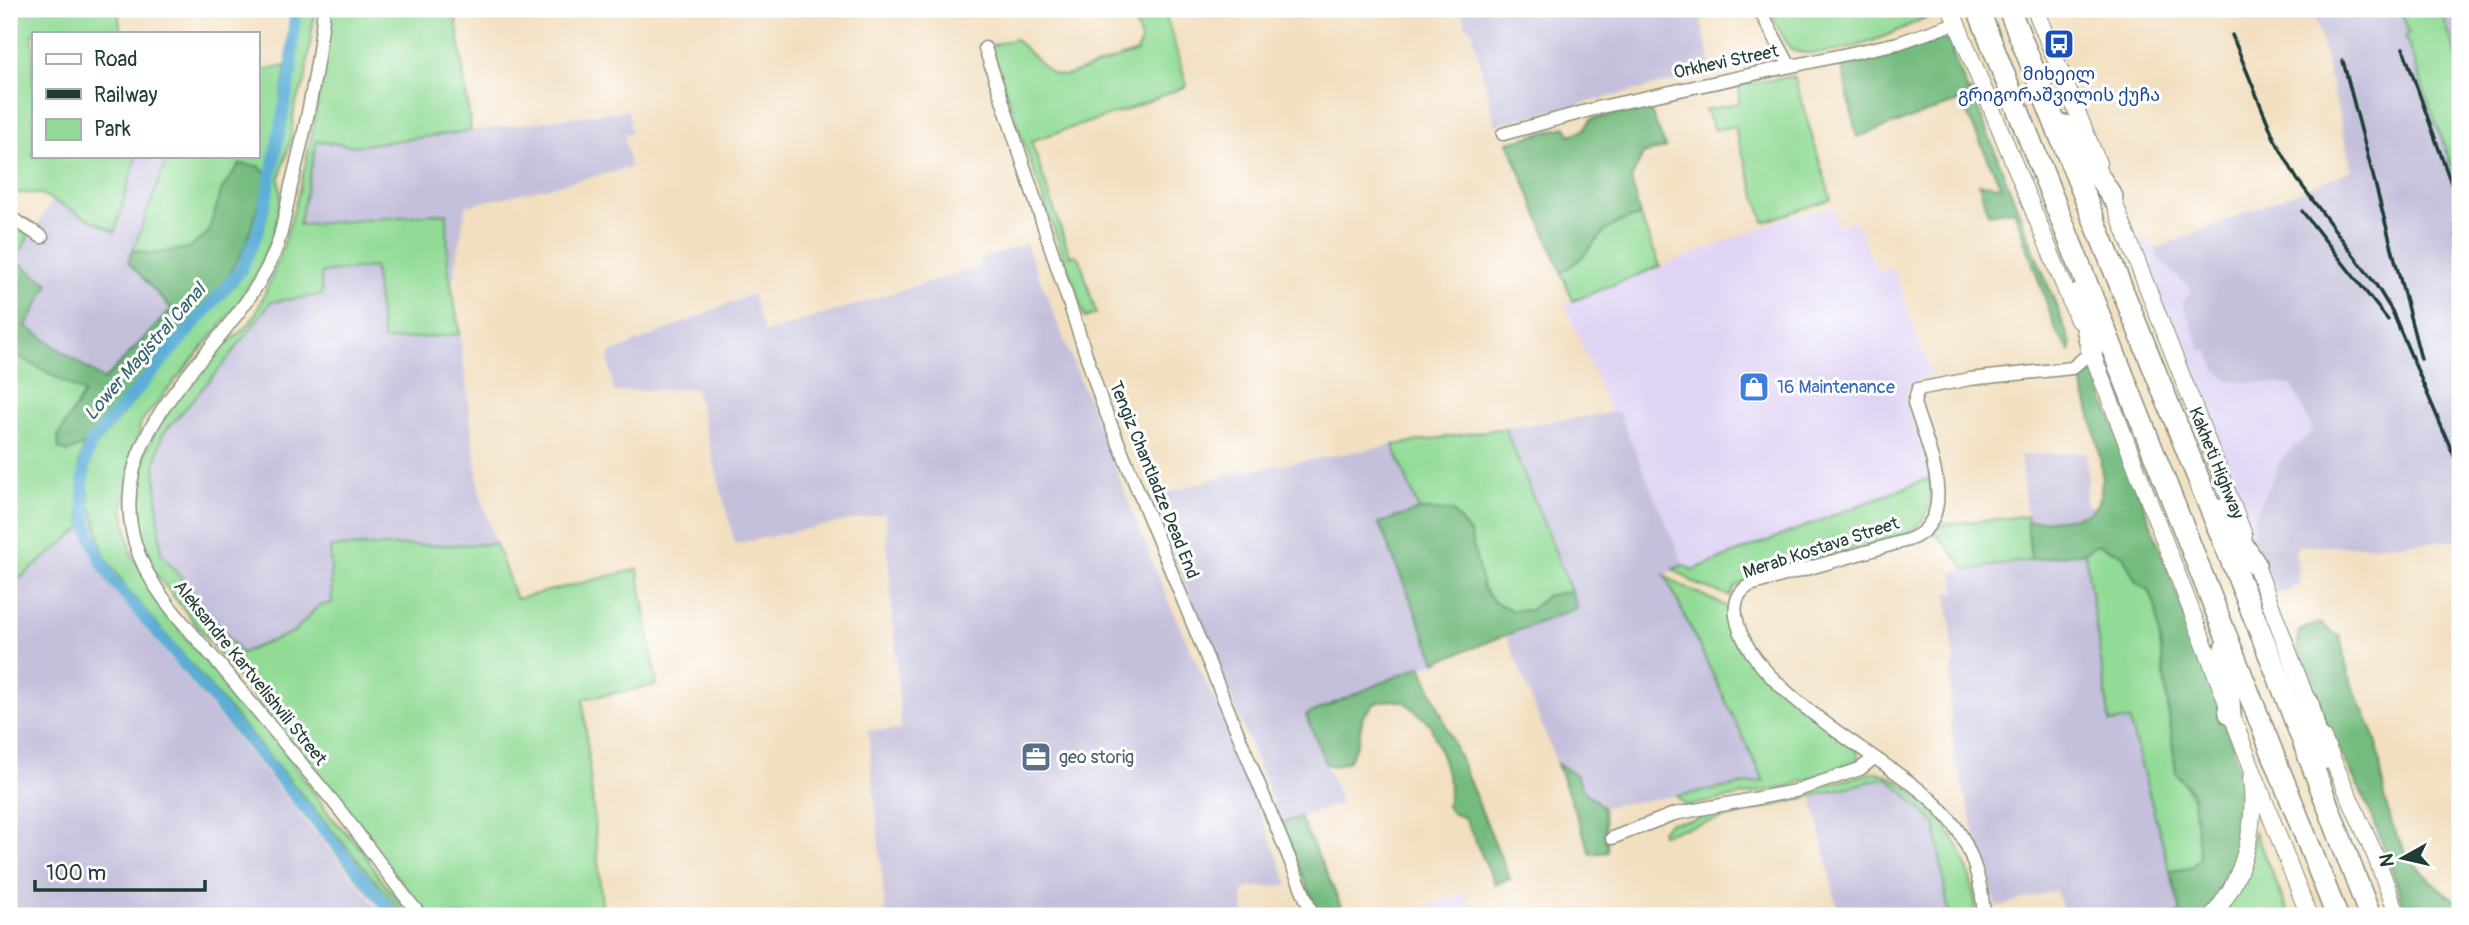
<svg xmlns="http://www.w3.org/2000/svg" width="2469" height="925" font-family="Pangolin,'Noto Sans Georgian',sans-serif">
  <rect width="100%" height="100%" fill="#fff"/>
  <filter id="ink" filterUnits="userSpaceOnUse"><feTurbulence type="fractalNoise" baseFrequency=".0143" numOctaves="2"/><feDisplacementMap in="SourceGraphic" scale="14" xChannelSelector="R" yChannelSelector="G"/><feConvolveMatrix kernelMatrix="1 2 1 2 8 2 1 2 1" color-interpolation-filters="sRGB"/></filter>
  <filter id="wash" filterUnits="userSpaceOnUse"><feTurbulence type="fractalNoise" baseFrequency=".00686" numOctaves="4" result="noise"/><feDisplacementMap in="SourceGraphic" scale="28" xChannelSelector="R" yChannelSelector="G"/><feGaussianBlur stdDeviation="1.57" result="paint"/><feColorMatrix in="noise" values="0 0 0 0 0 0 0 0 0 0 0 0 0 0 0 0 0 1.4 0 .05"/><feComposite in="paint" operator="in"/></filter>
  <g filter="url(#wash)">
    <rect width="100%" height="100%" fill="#f2dfc0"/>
    <!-- built -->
    <path fill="#e0d4f4" d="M1833,207l5,19 18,-5 21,50 16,-3 38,105 -21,12 -5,10 25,83 -238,93 -8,-6 -65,-152h-9l-45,-109 223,-87z
      M2140,233l15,16 2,8 35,35 24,77 12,12 64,4 21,46 -31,27 -28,58v25l-107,-275z
      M1467,893l4,23h-71z"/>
    <!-- industrial -->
    <path fill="#c4c0db" d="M1461,9h229l10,5 12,58 -217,53 -23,-95 -6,-5z
      M2311,9h96l-6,2 8,24 -4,2 54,151 1,352 -88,6h-73l-4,8 6,30 -26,10 -21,-53v-25l28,-58 31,-27 -21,-46 -64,-4 -12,-12 -9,-20 -6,1 -19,-48 10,-11 -35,-34 -2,-8 197,-79 -34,-142z
      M2441,9h19v56l-12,-38z
      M628,110l3,22 -7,3 6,33 -164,38 -13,76 -5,-16 -1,-53 -148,12 18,-84 37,5z
      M136,156h32l-40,106 44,46 -68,72 -78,-54 23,-42 -34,-24 38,-60 62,32z
      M1026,244l142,357 50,107 71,177 -40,3 -6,5 1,20h-10v3h-348l-18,-186h33l-16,-217 -150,31 -40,-156 -81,4 -6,-35 5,-5 139,-58 12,39 217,-67 -1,-7z
      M374,267l9,74 77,-7 19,157 17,53 -52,3 -112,56 -14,3 -24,26 -53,21 -80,-100 -7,-72 8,-46 60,-69 49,-64 51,-7 -2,-22z
      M1610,413h9l65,152 -19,10 99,207 -161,25 -20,-17 -7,-15 -19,-11 -51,-130 71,-26 -72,-180z
      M1393,445l26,65 -40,13 57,139 -130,53 36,89 -61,18 -130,-324 78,-24z
      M2086,452l2,27 -3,21 3,5 7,2 -9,7 -59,8 -7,-67z
      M83,527l5,21 15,30 281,338h-375v-329z
      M2085,552l25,171 19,-3 52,193 -9,3h-107l-9,-26 -60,17 -41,-147 -5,-49v-30l4,-19 -7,-70 9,1 -3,-21z
      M1887,777l48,46 14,93h-110l-27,-120z"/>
    <!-- green -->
    <path fill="#92db96" stroke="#588c65" stroke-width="2" d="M9,9h109l3,24h-88v123h103l-21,76 -74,-38 -32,-2z
      M299,9h16l-10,73 -10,22 -5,39 -11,36 2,20 -7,35 -15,35 -23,38 -95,115 -18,86 9,48 55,84 92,103 52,74 31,32 17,28 32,39h-6l-277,-326 -24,-35 -12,-47 -13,2 4,17 -74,60v-236l76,42 -27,43 1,12 9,4 16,-7 -5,18v38h11l-3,-24 6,-28 153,-180c19,-42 26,-86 35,-131 9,-43 18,-85 18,-129z
      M329,9h126l16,122 -117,15 -37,-5 -18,84 148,-12 1,53 12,68 -77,7 -9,-74 -53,6 1,22 -51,7 -49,64 -60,69 -7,31 6,87 80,100 53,-21 24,-26 14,-3 -2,-56 166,-3 20,55 122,-30 19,116 -74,14 20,217h-175l-277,-348c-39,-80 5,-154 61,-212 15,-15 37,-26 45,-45 42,-90 64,-204 72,-302z
      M1131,9h33l23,77 -61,24 -95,31 39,115 5,-1 5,4 16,55 -11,4 -95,-272 25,-7 35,33 7,3 8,1 72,-24 4,-12z
      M1767,9h151l4,10c-36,18 -91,43 -131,31z
      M2407,9h34l19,56v143l-1,-20 -54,-152 4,-2 -8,-23z
      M286,66l-18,110 -9,-10 -37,23c-4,13 -6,31 -13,43 -15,25 -52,24 -76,18l35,-94h89v-85z
      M1794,76l37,123 -67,23 -30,-96 -20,4 -9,-20 34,-7v-17z
      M1640,216l20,50 -87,35 -12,-29c36,-17 30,-47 79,-56z
      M9,222l20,14 -14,24 -6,2z
      M1505,428l66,163 -25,5 -15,14h-20l-17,-8 -11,-14 -13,-55 -18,-22 -33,-1 -26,-65z
      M1930,478c3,21 -1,38 -17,53l-158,47 -19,8 -6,10 -32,-11 -25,-16 11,-4 8,5z
      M2027,516l4,44 -64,10 -32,-37 1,-8z
      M2097,544l25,10 15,29 12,7 7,18 20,165c23,27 23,50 24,85l-9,10 -21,3 -41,-151 -19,3 -25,-171z
      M1665,575l15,10 46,21 13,35 119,111v8l-71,27 -101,19 -10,-10 88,-15z
      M1875,772c16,2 26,11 38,21 42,37 58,67 64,123h-28l-14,-93 -48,-46 -225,57 -1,-4 8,-7 23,-3z
      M2254,831l36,85h-70l25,-36z"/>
    <!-- forest -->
    <path fill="#75bb7f" stroke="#4a7c5a" stroke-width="2" d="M1918,9h27l1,3 -24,7z
      M1946,38l5,3 4,9 -3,3 16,39 3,-1 100,253 -1,7 -13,-18 -43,-123 -26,4 -9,-30 22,2 -40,-85 -104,36 -15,-70 43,-9z
      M1649,108l17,39 -23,7 -12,25 9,37c-49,9 -43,39 -79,56l-53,-130 58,-15 4,8 12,-4 10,-12z
      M240,164l19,2 9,10 -22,68 -21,39 -141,162 -16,7 -9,-3 -1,-13 26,-43 -75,-42v-89l6,-2 34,24 -23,42 78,54 68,-71 -44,-47 5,-12 19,4 37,-6 19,-15 14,-44z
      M2089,372l6,3 135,361c20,74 20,117 -25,180h-33l9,-4 -11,-41 21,-3 9,-9 -8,-67 -16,-19 -20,-165 -7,-18 -12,-7 -15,-29 -25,-10 -12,8 -54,8 -4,-38c18,-2 42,-2 59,-8 35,-14 2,-107 -5,-133z
      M1419,510l33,1 18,22 13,55 11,14 17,8h20l15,-14 25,-5 6,17 -141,54 -57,-139z
      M2319,623l21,14c4,16 6,33 12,48 8,20 19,37 25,59 4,17 4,36 8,53 8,48 35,81 75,106v13h-52c-14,-37 -25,-75 -41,-112 -15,-34 -80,-141 -68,-173z
      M1421,666l1,2 88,211 -15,5 -30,-66 -13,-5 -5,-7 3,-20 -6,-23 -14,-39 -25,-22 -13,-2 -17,3 -12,13 -5,25 -9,20 -15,5 -8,-2 -20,-49z
      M1557,764l19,11 7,15 20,17 5,45 -17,2z
      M1300,817c14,34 33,64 44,99h-25l-38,-93z"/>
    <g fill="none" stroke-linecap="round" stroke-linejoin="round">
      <!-- canal -->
      <path stroke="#5caed7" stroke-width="12" d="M295,9l-4,64 -24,122 -9,36 -17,39 -150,173c-17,45 -5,94 19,134l285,339"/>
    </g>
  </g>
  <g filter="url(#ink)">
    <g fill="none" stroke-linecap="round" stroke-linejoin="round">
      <!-- street casing -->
      <g stroke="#888e7a" stroke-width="15">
        <path id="street" d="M324,9c-6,60 -18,119 -33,177 -4,18 -7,38 -13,57 -36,104 -179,176 -143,300 13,46 53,85 84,121 37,45 74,90 112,135 31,38 58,79 90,117
          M1759,9l31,57
          M985,48l117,355 211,513
          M1503,134l98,-27 297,-64 58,-20
          M9,217l33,20
          M1612,838l62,-24 121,-23 65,-22 14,-11
          M9,911l5,5
          M1984,916c-1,-28 -12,-67 -29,-90 -9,-12 -21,-25 -33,-34 -52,-43 -175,-106 -186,-176 -2,-14 2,-24 14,-31l158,-45c56,-20 17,-99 6,-137l4,-14 52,-10 102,-11 20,-17"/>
      </g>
      <!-- secondary casing -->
      <g stroke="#888e7a" stroke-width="18">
        <path id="secondary" d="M1951,9l127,311
          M2035,9l63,154
          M2108,187l136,348
          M2087,340l222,576
          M2252,555l59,156
          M2323,738l52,117 23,61
          M2212,916c32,-37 45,-89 39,-138"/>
      </g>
      <!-- highway casing -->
      <g stroke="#888e7a" stroke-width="24">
        <path id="highway" d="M1978,9l359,907
          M2009,9l271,672 90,235
          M2066,126l46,71
          M2080,294l12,57
          M2220,510l35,54
          M2225,648l5,66
          M2308,703l14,56"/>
      </g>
      <!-- street -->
      <use href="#street" stroke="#fff" stroke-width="12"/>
      <!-- secondary -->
      <use href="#secondary" stroke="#fff" stroke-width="16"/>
      <!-- highway -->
      <use href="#highway" stroke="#fff" stroke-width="21"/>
      <!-- rail -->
      <path stroke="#1f3d34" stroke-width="3.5" d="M2458,9l2,6
        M2232,35l42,103 23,41 79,106 16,26 68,159
        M2403,48l49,138 8,91
        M2343,61l78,298
        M2302,211l86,109"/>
    </g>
  </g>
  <!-- icons -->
  <defs>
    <g id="bus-square" transform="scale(1.575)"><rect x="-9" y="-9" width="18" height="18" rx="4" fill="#1a4fb4" stroke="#fff"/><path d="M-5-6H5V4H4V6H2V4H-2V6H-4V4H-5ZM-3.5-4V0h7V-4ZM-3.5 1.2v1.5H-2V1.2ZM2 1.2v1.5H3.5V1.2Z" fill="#fff"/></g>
    <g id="shop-square" transform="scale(1.575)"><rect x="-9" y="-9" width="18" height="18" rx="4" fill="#3f7fe0" stroke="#fff"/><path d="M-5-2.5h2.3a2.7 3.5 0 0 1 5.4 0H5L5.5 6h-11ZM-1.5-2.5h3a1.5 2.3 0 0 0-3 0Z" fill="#fff"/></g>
    <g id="office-square" transform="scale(1.575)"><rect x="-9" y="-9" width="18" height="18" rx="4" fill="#5c6f8a" stroke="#fff"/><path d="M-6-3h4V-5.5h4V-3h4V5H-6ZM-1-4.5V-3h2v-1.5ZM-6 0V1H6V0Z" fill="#fff"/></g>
  </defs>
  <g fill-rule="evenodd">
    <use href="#bus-square" x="2059" y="44"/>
    <use href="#shop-square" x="1754" y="387"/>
    <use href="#office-square" x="1036" y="757"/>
  </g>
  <g text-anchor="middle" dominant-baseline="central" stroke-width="6" stroke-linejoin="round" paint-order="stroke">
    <!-- street labels -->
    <g font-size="18" fill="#1f3d34" stroke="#fff">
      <text transform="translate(1726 62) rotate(-12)">Orkhevi Street</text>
      <text transform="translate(2216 463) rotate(68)">Kakheti Highway</text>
      <text transform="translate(1154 480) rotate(68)">Tengiz Chantladze Dead End</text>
      <text transform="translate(1821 548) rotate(-18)">Merab Kostava Street</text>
      <text transform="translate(250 673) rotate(51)">Aleksandre Kartvelishvili Street</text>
    </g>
    <!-- transit labels -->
    <g font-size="18" fill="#164399" stroke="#fff">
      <text x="2059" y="74">მიხეილ<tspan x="2059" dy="21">გრიგორაშვილის ქუჩა</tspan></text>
    </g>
    <!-- shop labels -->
    <g font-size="18" fill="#366cbe" stroke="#fff" text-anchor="start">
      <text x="1777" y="387">16 Maintenance</text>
    </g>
    <!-- service labels -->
    <g font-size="18" fill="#4e5e75" stroke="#fff" text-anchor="start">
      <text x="1059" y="757">geo storig</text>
    </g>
    <!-- water labels -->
    <g font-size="19" font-style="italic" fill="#34656d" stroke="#fff">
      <text transform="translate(145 352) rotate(-49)">Lower Magistral Canal</text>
    </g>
  </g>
  <!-- margin -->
  <rect width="2469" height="925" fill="none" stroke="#fff" stroke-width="35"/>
  <!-- legend -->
  <rect x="32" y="32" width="228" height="126" fill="#ffffff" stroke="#a5b1ae" stroke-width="2"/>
  <rect x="46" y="54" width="35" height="10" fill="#ffffff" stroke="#a5b1ae" stroke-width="2"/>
  <text x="94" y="66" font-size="21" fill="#1f3d34">Road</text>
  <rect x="46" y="89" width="35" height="10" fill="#1f3d34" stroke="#a5b1ae" stroke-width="2"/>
  <text x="94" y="102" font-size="21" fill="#1f3d34">Railway</text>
  <rect x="46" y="119" width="35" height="21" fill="#92db96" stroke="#a5b1ae" stroke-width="2"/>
  <text x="94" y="136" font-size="21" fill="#1f3d34">Park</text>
  <!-- north arrow -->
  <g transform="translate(2403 858) rotate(262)" stroke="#ffffff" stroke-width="5" paint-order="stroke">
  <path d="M0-5L12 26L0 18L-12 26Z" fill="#1f3d34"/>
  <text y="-10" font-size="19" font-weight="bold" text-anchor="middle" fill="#1f3d34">N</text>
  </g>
  <!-- scale -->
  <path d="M35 880v10h170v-10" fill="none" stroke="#1f3d34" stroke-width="3.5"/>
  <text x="46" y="880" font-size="21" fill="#1f3d34" stroke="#ffffff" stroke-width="5" paint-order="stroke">100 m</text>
</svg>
